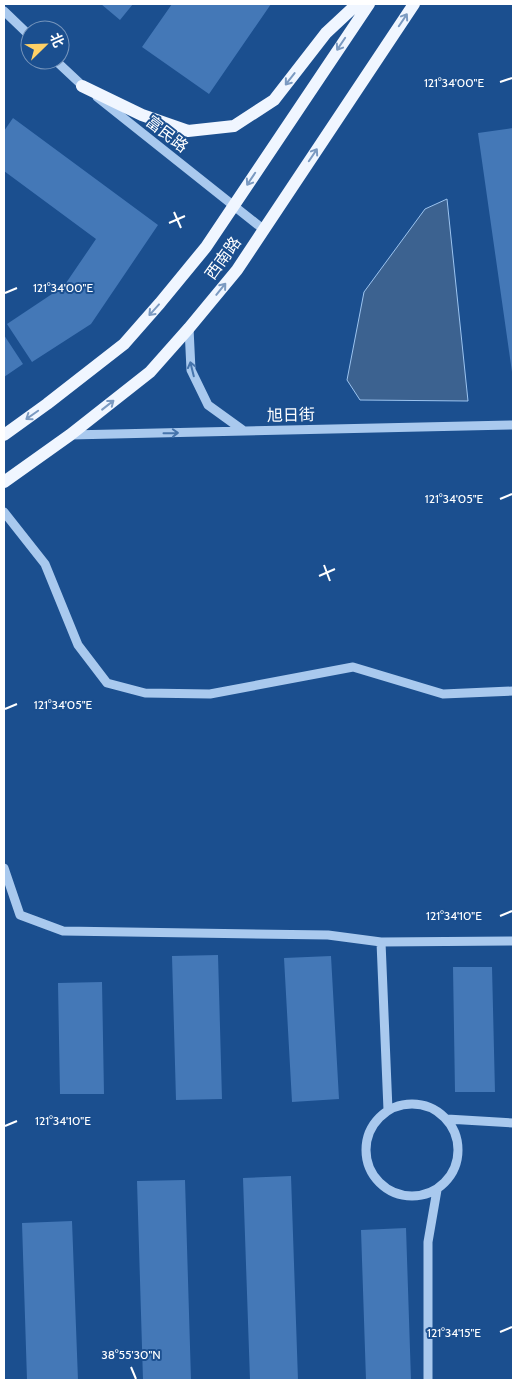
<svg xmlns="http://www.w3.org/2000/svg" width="517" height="1384" font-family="Cabin,'Noto Sans SC',sans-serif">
  <rect width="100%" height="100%" fill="#1b4f8f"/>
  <!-- water -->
  <path fill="#3c6290" stroke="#9cc4f0" d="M447,199l21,202 -108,-1 -13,-20 17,-88 61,-83z"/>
  <!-- building -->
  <path fill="#4478b7" d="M101,4h32l-13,16z
    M172,4h99l-62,90 -67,-47z
    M13,118l145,107 -67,99 -59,38 -25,-38 57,-38 32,-47 -92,-68v-40z
    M513,128v244h-1l-34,-239z
    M4,335l19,29 -19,13z
    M218,955l4,144 -46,1 -4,-144z
    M331,956l8,143 -47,3 -8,-144z
    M453,967h39l3,125h-40z
    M102,982l2,112h-44l-2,-111z
    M291,1176l7,204h-48l-7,-202z
    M185,1180l6,200h-48l-6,-199z
    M72,1221l6,159h-51l-5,-157z
    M406,1228l5,152h-45l-5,-150z"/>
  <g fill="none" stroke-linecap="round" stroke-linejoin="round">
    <!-- minor -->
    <path stroke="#a9c9ee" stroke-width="9" d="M4,11l26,25
      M55,60l31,29
      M97,97l166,132
      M189,328l2,42 17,35 36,26
      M70,435l443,-10
      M4,512l41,52 33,81 29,38 38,10 65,1 143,-27 90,27 70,-3
      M4,868l16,47 43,16 265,4 53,7 132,-1
      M381,942l7,168
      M366 1150a46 46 0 1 1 92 0a46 46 0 1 1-92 0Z
      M447,1119l66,4
      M428,1380v-138l9,-52"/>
    <!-- major -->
    <path stroke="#f0f6ff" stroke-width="12" d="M82,86l60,29 46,16 46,-5 40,-26 52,-67 31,-29
      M4,435l43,-31 77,-60 36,-41 46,-56 163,-243
      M4,482l66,-47 80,-63 39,-44 48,-58 177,-266"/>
  </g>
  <!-- one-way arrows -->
  <defs><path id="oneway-shaft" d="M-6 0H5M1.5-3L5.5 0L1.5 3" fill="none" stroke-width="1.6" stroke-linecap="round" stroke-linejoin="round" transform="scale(1.25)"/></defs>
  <g stroke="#7b9ac1">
    <use href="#oneway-shaft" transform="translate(403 20) rotate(-56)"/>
    <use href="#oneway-shaft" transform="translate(341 44) rotate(124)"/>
    <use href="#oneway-shaft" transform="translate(290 79) rotate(128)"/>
    <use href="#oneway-shaft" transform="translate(313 155) rotate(-56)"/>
    <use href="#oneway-shaft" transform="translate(251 179) rotate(124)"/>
    <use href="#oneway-shaft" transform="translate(221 289) rotate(-51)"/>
    <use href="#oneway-shaft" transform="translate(154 310) rotate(132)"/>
    <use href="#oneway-shaft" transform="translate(108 405) rotate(-38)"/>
    <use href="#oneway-shaft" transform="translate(32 415) rotate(145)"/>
  </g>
  <g stroke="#4674ac">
    <use href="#oneway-shaft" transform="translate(192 369) rotate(-104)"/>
    <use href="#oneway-shaft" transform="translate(171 433) rotate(-1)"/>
  </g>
  <!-- ticks -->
  <path fill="none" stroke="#fff" stroke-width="2" d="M500,82l12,-4M174,212l7,16M169,223l16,-7M5,293l12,-5M500,499l12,-5M324,565l6,16M319,576l16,-7M5,709l12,-5M500,916l12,-5M5,1126l12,-5M500,1332l12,-5M131,1367l5,12"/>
  <g text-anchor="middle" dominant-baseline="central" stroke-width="4" stroke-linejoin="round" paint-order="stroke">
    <!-- street labels -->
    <g font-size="16" fill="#fff" stroke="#1b4f8f">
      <text transform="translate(167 134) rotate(38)">富民路</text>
      <text transform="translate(223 258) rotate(-54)">西南路</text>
      <text transform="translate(291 415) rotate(-1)">旭日街</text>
    </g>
  </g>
  <g font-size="12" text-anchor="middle" fill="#fff" stroke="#1b4f8f" stroke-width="4" stroke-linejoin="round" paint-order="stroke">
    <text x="454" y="87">121°34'00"E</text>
    <text x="63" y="292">121°34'00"E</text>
    <text x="454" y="503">121°34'05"E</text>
    <text x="63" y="709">121°34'05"E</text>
    <text x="454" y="920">121°34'10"E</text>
    <text x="63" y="1125">121°34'10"E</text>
    <text x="454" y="1337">121°34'15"E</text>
    <text x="131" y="1359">38°55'30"N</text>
  </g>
  <!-- border -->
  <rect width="517" height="1384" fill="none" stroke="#ffffff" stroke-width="10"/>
  <!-- north arrow -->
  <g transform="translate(45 45) rotate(67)"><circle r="24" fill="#1b4f8f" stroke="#7695bc"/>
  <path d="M0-4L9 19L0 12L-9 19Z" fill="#ffd166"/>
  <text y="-8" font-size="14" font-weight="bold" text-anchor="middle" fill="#ffffff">北</text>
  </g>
</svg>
